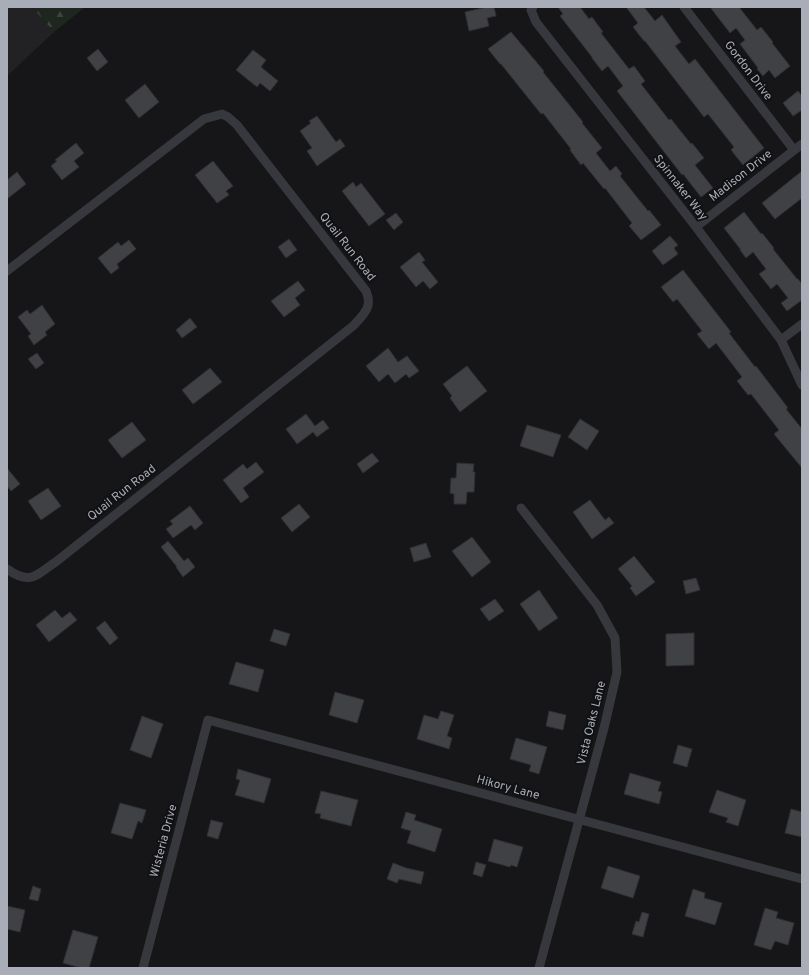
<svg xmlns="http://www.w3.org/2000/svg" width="809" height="975" font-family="Overpass,sans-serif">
  <defs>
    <pattern id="forest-firs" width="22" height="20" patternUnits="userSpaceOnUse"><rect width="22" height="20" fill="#1e261f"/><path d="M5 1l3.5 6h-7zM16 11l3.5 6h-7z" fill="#3c433d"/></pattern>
  </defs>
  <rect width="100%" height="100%" fill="#161618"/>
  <!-- built -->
  <path fill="#222225" d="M7,7h25l22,25 -47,44z"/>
  <!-- forest -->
  <path fill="url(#forest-firs)" d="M32,7h53l-31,25z"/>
  <!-- building -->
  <path fill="#404145" stroke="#303034" d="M487,7h7l2,9 -9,2 2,8 -20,5 -4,-19z
    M558,7h22l9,12 3,-2 11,15 -2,1 28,36 5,-3 11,15 -4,3 28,36 2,-1 20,25 1,-1 12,15 -9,7 18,23 -12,9 -18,-23 -1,1 -65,-84 6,-5 -15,-20 -6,5 -10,-13v-1l-32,-41 3,-2z
    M626,7h18l11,14 7,-6 19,27 -6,4 14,18 6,-5 69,89 -21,17 -12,-15 3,-3 -26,-33 -4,3 -59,-76h-1l-11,-14 5,-4z
    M710,7h29l18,23 4,-3 12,15 -1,1 18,23 -15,12 -6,-8 -6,6 -6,-7 1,-1 -18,-24 5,-4 -9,-12 -6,5z
    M511,32l33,39 -1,1 40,50 -1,1 20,25 -6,5 14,18 6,-5 6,8 -2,2 28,35 1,-1 12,15 -20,15 -12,-14 3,-3 -27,-35 -1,1 -21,-26 -2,2 -11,-15 1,-1 -28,-36 -2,1 -40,-50h-1l-12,-15z
    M98,49l10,13 -11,9 -10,-13z
    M253,50l13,10 -5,7 17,14 -8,10 -10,-8 -3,4 -21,-17z
    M145,84l14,18 -20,16 -14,-18z
    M798,91l4,5v14l-9,6 -10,-13z
    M317,116l19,26 4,-3 5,7 -28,20 -10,-15 5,-3 -12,-17 11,-8 -2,-2z
    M76,143l8,10 -10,8 5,6 -17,13 -11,-14 6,-5 -2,-1z
    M213,161l20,25 -7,5 3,4 -12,8 -22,-28z
    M802,171v27l-27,21 -13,-16z
    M17,172l9,12 -19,15v-19z
    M353,182l3,5 5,-4 24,31 -16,12 -27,-35z
    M744,212l17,22 1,-1 12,15 -1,1 24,30h1l4,5v16l-15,11 -6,-8 7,-5 -11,-14 -6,5 -12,-15 7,-5 -13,-17 -7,6 -6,-8h1l-17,-22z
    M396,213l7,9 -9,8 -8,-10z
    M670,236l8,9 -4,3 4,6 -15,11 -11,-14z
    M289,239l8,11 -11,8 -8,-11z
    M129,240l7,9 -19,15 2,4 -8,6 -13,-16 20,-16 3,4z
    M419,252l6,8 -3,2 16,20 -8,7 -7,-8 -7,6 -16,-20z
    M683,270l48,62 -2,1 26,34 1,-1 32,42 -2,1 16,20v39l-28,-34 5,-4 -28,-36 -3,1 -11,-14 5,-4 -26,-34 -7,6 -12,-15 5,-3 -25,-32 -4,3 -12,-15z
    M298,281l7,9 -10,8 5,7 -16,12 -13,-16z
    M42,305l13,19 -10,8 2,3 -13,10 -6,-9 3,-2 -13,-17 9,-7 3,4z
    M190,318l7,9 -15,11 -6,-8z
    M388,348l10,14 9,-6 12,15 -10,7 -3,-4 -11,9 -7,-9 -9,8 -13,-16z
    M37,353l7,10 -8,6 -8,-10z
    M467,366l20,25 -27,21 -10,-14 2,-2 -9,-12z
    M210,368l12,14 -29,22 -11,-14z
    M306,414l9,12 8,-6 6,8 -12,9 -4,-5 -16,12 -11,-15z
    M580,419l19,12 -12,19 -19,-13z
    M132,422l14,18 -24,18 -14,-18z
    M527,425l34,10 -8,22 -33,-11z
    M372,453l7,8 -16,12 -6,-9z
    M256,462l8,10 -21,16 6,9 -8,6 -18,-23 20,-16 4,5z
    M457,463l17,1 -1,8h2l-1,20h-7l-1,12h-12v-10l-4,-1 1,-15h5z
    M7,468l13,16 -9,7 -4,-5z
    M48,488l13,18 -20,14 -13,-19z
    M590,500l15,20 4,-3 5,6 -22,16 -19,-27z
    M299,504l11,13 -18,15 -11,-14z
    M190,506l13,17 -8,7 -4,-5 -18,13 -7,-9 7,-5 -3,-3z
    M472,537l19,25 -19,15 -20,-26z
    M168,541l16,20 4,-3 7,9 -12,10 -7,-10h1l-16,-20z
    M426,543l5,14 -17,5 -4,-14z
    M634,556l21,26 -19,14 -6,-8 2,-2 -14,-17z
    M696,578l4,12 -14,4 -3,-13z
    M539,590l19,28 -19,13 -19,-27z
    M495,599l9,12 -15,10 -9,-12z
    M55,610l7,8 8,-6 7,8 -28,22 -13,-17z
    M105,621l13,17 -8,7 -14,-17z
    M274,629l16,5 -4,12 -16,-5z
    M694,633v32l-28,1v-32z
    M236,662l28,8 -6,22 -29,-8z
    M335,692l29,8 -7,23 -28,-8z
    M441,711l13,4 -7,21 5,2 -3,11 -32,-10 7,-24 14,4z
    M549,711l17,4 -3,15 -17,-4z
    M142,716l21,8 -12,34 -21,-8z
    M516,738l31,9 -8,27 -10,-3 2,-6 -21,-6z
    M678,745l14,4 -5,18 -14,-4z
    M238,769l33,10 -7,24 -29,-8 5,-15 -4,-1z
    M630,773l31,9 -3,9 4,1 -3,12 -35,-10z
    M717,790l29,10 -8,26 -12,-4 2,-4 -19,-6z
    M321,791l37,9 -7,26 -31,-8 1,-4 -6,-1z
    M120,803l26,7 -4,13 -4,-2 -6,18 -21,-6z
    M791,809l11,3v25l-17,-4z
    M406,812l10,3 -2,5 28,9 -7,23 -28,-9 4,-12 -10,-3z
    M211,820l12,3 -5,16 -11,-3z
    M494,839l29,8 -6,20 -6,-2 -1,2 -22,-6z
    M476,862l10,3 -4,12 -9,-3z
    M393,863l13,5 18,4 -3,12 -22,-5 -2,4 -10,-4z
    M608,866l32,10 -7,22 -32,-10z
    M33,886l8,3 -3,12 -9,-2z
    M693,889l12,4 -1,5 18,5 -7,22 -30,-9z
    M7,906l18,4 -5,22 -13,-3z
    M765,908l13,4 -2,6 18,5 -6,22 -13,-4 -4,9 -17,-5z
    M642,912l7,2 -6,23 -11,-3 4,-13 3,1z
    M73,930l25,7 -9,31h-8l-18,-5z"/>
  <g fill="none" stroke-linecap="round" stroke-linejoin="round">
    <!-- minor -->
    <path stroke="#37383d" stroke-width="9" d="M533,7l-2,3 5,12 160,205 85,113 21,45
      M684,7l110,143
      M696,227l106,-83
      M7,271l197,-152 18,-5 6,3 9,8 129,166c7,16 -2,23 -13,35l-296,235c-21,14 -26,25 -50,8
      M781,340l21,-16
      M521,508l76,97 18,33 2,34 -13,56 -65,240
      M143,968l65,-248 594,159"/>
  </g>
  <g text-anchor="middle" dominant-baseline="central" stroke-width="4" stroke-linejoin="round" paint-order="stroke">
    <!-- street labels -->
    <g font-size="12" fill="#a8adb8" stroke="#111113">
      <text transform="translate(748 71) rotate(53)">Gordon Drive</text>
      <text transform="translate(741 176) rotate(-38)">Madison Drive</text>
      <text transform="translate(680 188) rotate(52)">Spinnaker Way</text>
      <text transform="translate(347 247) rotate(52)">Quail Run Road</text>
      <text transform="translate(122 493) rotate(-38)">Quail Run Road</text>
      <text transform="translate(592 723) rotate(-76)">Vista Oaks Lane</text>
      <text transform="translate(508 788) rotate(15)">Hikory Lane</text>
      <text transform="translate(164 841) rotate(-75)">Wisteria Drive</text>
    </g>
  </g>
  <!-- border -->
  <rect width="809" height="975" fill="none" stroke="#a8adb8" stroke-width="16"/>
</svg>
